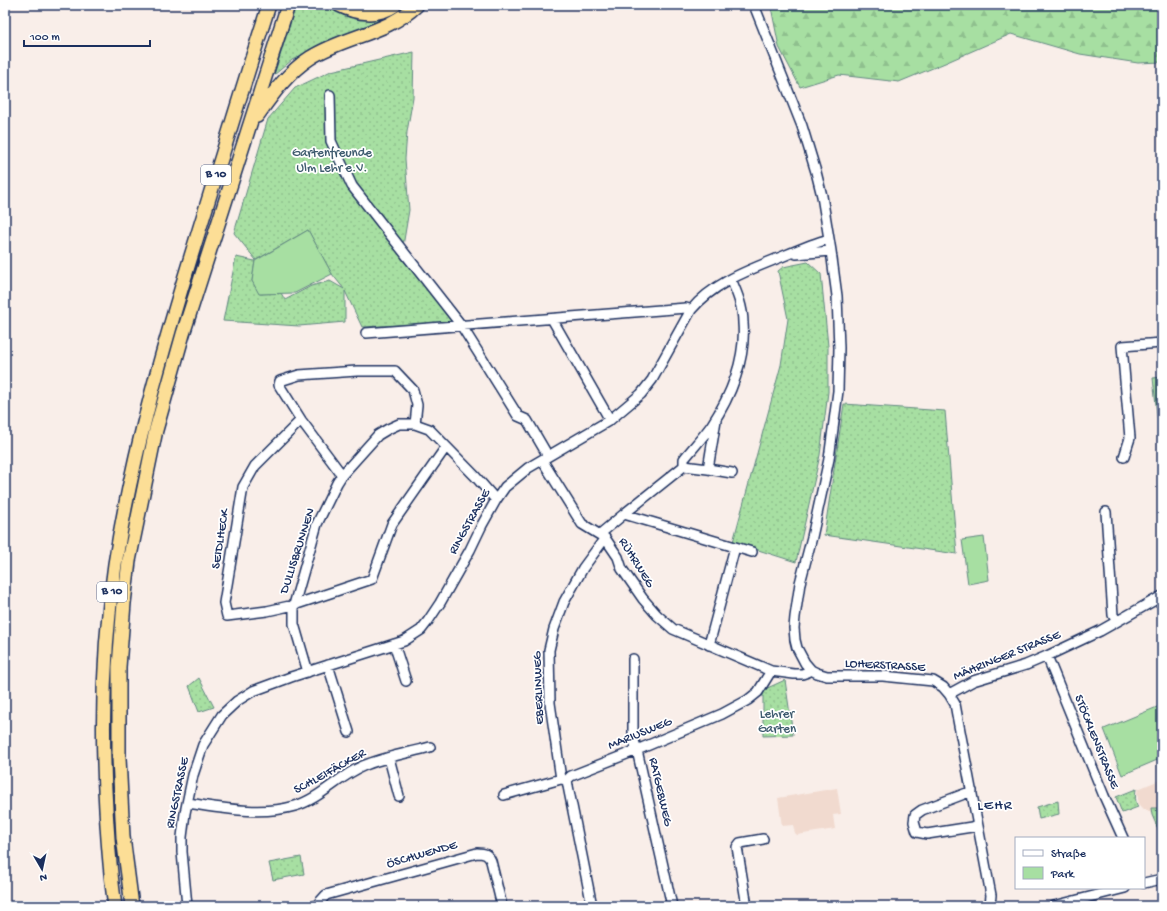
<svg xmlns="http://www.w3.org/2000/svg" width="1167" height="911" font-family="'Gochi Hand',sans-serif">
  <defs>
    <pattern id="green-dots" width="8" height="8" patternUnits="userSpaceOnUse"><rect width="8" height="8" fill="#a7dfa2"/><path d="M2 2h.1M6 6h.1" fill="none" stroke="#8fc08e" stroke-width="1.8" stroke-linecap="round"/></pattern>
    <pattern id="forest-firs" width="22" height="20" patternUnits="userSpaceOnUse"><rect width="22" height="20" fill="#a7dfa2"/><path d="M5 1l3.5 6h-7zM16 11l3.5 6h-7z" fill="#8fc08e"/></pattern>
  </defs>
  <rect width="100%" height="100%" fill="#f9eee9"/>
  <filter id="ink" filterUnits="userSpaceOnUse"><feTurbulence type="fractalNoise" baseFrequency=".025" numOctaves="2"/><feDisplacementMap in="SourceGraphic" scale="8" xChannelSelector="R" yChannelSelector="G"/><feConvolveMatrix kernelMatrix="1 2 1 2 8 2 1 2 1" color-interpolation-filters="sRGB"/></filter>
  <g filter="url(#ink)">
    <!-- built -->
    <path fill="#f1dacf" d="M1162,779v61l-12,-28 -8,-4 -3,-3 -2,-12 1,-4z
      M837,788l4,26 -8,1 2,14 -38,6 -2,-2 -2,-8 -11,1 -4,-28z"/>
    <!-- green -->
    <path fill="url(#green-dots)" stroke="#618780" d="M296,5h111l-34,19 -48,20 -33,16 -18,15z
      M414,52l-1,45 -6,35 -2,27 4,51 -8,48 53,64 -92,5 -17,-36v31l-46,4 -76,-5 13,-64 19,4 -3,20 8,13 21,-1 4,7 26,-14 19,-5 14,8 -12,-15 -24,-44 -52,30 -22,-27 34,-114 27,-31 36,-17z
      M808,262l13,12 7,72v46l-8,63 -24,107 -63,-20 48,-177 7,-46 -10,-48 5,-4z
      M1162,377v46h-4l-5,-45z
      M844,404l101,7 12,143 -133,-19z
      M199,678l15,29 -15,5 -10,-26z
      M785,680l8,55 -30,1v-46z
      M1136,789c-1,6 -1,13 2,18l-16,6 -6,-16z
      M1058,801l1,13 -20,5 -2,-12z
      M1151,808h11v30l-10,-23z
      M301,857l3,17 -31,6 -4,-17z"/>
    <!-- forest -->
    <path fill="url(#forest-firs)" stroke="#618780" d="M776,5h386v57l-24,1 -58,-9 -69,-20 -66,29 -46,19 -60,-7 -39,12 -21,-40 -8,-40z"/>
    <!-- pitch -->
    <path fill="#a7dfa2" stroke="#618780" d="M308,230l24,44 -37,19 -36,1 -7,-13 3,-20z
      M984,537l5,43 -21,4 -6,-44z
      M1162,705v53l-40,17 -18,-46z"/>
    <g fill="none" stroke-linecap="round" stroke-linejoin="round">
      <!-- minor casing -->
      <g stroke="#1b2f5e" stroke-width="12">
        <path id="minor" d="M754,5l48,121 14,46 6,24 9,55 6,45 2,52 -1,43 -9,68 -17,78 -12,46 -5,34 -1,11 1,12 2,8 8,15 6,7 6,3 10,3h56l50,5 10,6 6,7 6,10 2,11 34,180 -1,11
          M330,95l1,46 21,45 109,139 57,91 9,4 21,36
          M796,254l35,-3
          M552,319l58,101
          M366,333l320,-25 5,2
          M301,420l41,55
          M415,424l2,-19 -4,-15 -18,-19h-38l-58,4 -19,6 -1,4 22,35 -46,46 -12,21 -19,116 3,13 40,-5 27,-6 78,-26 20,-55 54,-77
          M1124,457l6,-19 -8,-92 40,-3
          M542,460l40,64 23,14 13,19 4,12 21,30 14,16 16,14 98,42 23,3h8l6,-2 3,-2
          M684,466l24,3 8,-49
          M708,469l24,4
          M1106,512l7,103 4,6
          M624,514l60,-48v-7c9,-11 19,-22 27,-33 20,-30 35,-67 32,-103 0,-16 -6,-30 -12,-44
          M600,534l24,-20 128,38
          M394,644l12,37
          M709,645l26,-98
          M1047,656l57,140 19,42
          M633,659v79l4,12 35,156
          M328,665l21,67
          M308,672l-14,-48v-19l23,-81 20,-41 5,-8 36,-40 10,-6 11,-5h16l14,5 46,47 21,24
          M949,694l24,-13 53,-16 21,-9 53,-25 62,-35
          M389,758l10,38
          M561,779l-11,-76 -1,-53 5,-21 10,-27 19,-34 22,-30
          M567,780l1,6 24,120
          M972,791l-50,19 -7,5 -1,7 3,10 10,2 51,-8
          M504,795l57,-16 6,1 4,-4 66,-26 85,-36 26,-14 10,-8 13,-21
          M187,803c35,5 73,13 108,3 26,-8 44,-30 68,-40 21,-9 45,-13 67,-19
          M1144,883l18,-4
          M187,906l-5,-54v-15l3,-24 8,-38 10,-30 19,-30 15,-14 16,-10 38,-14 113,-36 17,-11 7,-9 12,-18 30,-53 12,-25 14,-25 9,-13 23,-19 82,-48 31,-26 11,-14 39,-70c24,-29 61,-41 95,-55 14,-6 28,-12 43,-16
          M316,906l10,-11 151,-42c7,0 11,1 14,8l11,45
          M747,906l-10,-59 3,-4 23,-4
          M1054,906l71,-18"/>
      </g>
      <!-- highway casing -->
      <g stroke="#1b2f5e" stroke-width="16">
        <path id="highway" d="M339,5c18,9 39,12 56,0
          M257,116c15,-21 31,-44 53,-58 34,-22 77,-24 107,-53
          M115,906c-5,-32 -7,-64 -9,-97 -5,-82 -3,-164 9,-245 18,-115 51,-227 85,-337 23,-74 45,-148 69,-222
          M132,906l-9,-69 -4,-79v-91l5,-64 5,-42 27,-131 27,-96 105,-329"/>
      </g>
      <!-- minor -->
      <use href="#minor" stroke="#fff" stroke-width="9"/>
      <!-- highway -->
      <use href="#highway" stroke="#fcde96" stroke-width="13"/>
    </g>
  </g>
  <g text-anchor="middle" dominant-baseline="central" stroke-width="3.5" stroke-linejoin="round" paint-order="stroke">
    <!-- shield labels -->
    <g fill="#fff" stroke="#5f6d8e" stroke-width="1">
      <rect x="201" y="165" width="30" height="20" rx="3"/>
      <rect x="97" y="582" width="30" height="20" rx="3"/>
    </g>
    <g font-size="12" font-weight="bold" fill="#1b2f5e">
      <text x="216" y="175">B 10</text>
      <text x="112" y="592">B 10</text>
    </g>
    <!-- park labels -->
    <g font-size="13" fill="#3e5b6f" stroke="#fff">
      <text x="332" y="153">Gartenfreunde<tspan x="332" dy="15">Ulm Lehr e.V.</tspan></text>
      <text x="777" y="714">Lehrer<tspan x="777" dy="15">Garten</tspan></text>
    </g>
    <!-- street labels -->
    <g font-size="13" fill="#1b2f5e" stroke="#fff">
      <text transform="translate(470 522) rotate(-61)">RINGSTRASSE</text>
      <text transform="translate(221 539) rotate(-81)">SEIDLHECK</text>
      <text transform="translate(298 551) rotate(-72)">DULLISBRUNNEN</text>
      <text transform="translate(636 563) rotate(58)">RÜHRWEG</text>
      <text transform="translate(1007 656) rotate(-22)">MÄHRINGER STRASSE</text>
      <text transform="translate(885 666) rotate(3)">LOHERSTRASSE</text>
      <text transform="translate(539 688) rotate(-92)">EBERLINWEG</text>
      <text transform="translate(640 734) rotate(-22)">MARIUSWEG</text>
      <text transform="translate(1096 742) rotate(68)">STÖCKLENSTRASSE</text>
      <text transform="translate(330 772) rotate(-29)">SCHLEIFÄCKER</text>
      <text transform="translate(660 792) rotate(77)">RATGEBWEG</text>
      <text transform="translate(178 793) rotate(-78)">RINGSTRASSE</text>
      <text transform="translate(422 855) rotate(-16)">ÖSCHWENDE</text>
    </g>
    <!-- quarter labels -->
    <g font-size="15" letter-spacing="1" fill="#1b2f5e" stroke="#fff">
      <text x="995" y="806">LEHR</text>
    </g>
  </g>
  <!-- margin -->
  <rect width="1167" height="911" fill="none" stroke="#fff" stroke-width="20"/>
  <rect x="10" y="10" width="1147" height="891" fill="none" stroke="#1b2f5e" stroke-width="1.5" filter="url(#ink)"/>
  <!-- legend -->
  <rect x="1015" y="837" width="130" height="52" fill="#ffffff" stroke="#a4acbf"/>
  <rect x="1023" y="850" width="20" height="6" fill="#ffffff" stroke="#a4acbf"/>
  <text x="1051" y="857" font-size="12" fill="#1b2f5e">Straße</text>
  <rect x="1023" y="867" width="20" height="12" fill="#a7dfa2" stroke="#a4acbf"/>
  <text x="1051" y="877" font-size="12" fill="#1b2f5e">Park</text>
  <!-- north arrow -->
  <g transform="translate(42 869) rotate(171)" stroke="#ffffff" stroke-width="3" paint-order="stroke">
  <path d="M0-3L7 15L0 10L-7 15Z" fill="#1b2f5e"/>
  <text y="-6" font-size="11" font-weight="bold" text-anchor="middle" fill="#1b2f5e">N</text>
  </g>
  <!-- scale -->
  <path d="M24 40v6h126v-6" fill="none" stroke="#1b2f5e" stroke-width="2"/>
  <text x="30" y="40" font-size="12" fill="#1b2f5e" stroke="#ffffff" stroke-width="3" paint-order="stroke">100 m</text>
</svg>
